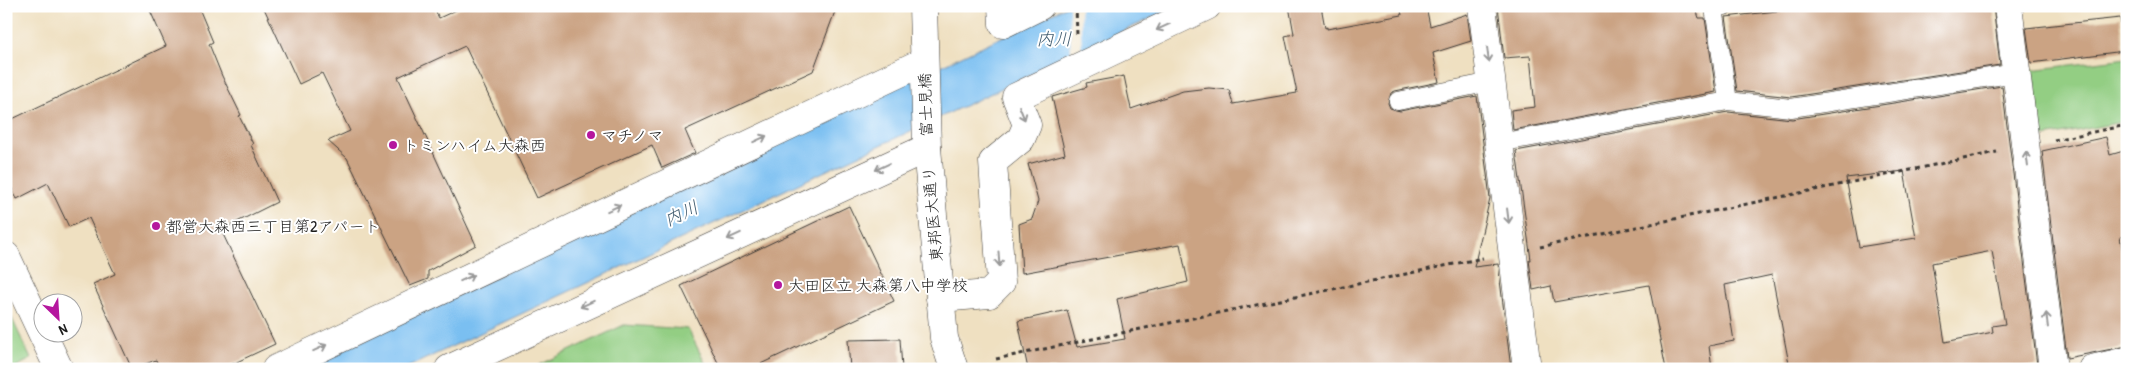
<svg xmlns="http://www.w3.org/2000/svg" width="2133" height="375" font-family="'Patrick Hand','Klee One',sans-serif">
  <rect width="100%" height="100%" fill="#fff"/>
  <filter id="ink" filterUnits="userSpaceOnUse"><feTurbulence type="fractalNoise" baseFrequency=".02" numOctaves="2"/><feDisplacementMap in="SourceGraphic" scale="10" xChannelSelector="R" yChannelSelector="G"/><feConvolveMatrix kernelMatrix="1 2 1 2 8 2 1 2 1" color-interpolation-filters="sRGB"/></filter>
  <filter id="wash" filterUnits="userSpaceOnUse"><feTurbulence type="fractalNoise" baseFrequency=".0096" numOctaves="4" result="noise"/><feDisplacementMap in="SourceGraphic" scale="20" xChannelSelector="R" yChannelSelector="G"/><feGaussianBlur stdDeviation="1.12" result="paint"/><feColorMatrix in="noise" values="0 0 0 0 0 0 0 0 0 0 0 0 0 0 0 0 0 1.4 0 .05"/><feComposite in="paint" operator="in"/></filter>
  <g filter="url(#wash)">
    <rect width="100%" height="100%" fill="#efe0c1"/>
    <!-- green -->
    <path fill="#93ce83" stroke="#587550" d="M2127,58v63l-87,17 -9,-68z
      M6,306l25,53 -19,10h-6z
      M624,325l64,4 20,40h-177z"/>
    <!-- water -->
    <path fill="#7abff1" stroke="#4b6e86" d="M1067,6h110l-773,363h-103z"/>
    <!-- pier -->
    <path fill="#efe0c1" d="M1069,6h11l2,47 -11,5z"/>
    <g id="blocks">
      <!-- building -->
      <path fill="#cba383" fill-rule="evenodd" d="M148,6h50l15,36 -4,2 13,32 19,39 -2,1 14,28 -2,1 26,57 -56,28 54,114 -53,25h-62l-4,-9 -24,9 -39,-85 22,-10 -26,-56 -20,9 -21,-44 -31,16 -11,-22v-55l160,-76z
        M263,6h170l6,12 26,-12h372l-24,65 -128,59 10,23 -33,15 -10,-23 -115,53 -72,-152 -67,31 78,168 -48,26v8l-18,7 -63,-128 -19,-17 22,-10 -28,-58 -23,11z
        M1289,6h32l4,22 2,-1v2l75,-14 -2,-9h26l4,20 37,-12 4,27 -38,12 6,29 -44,9 -4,2 -3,10 2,5 10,3 77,-15 13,102 -16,69 24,-3 13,105h-483l-10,-48 49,-11 10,37 48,-8 -8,-40 71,-17 -8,-38 -158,29 -3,-49 13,-5 6,-18 -10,-37 37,-10 -13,-57 35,-10 -1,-4 38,-7 7,33 52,-18 26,-3 20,2 4,14 64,-11 -12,-57 9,-2z
        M1498,6h197l4,12h6l11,74 -203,38 -2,-20 24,-3 -5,-51 -26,2z
        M1801,6h192l7,59 -209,32 -54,-6 -11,-74 76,-9z
        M2120,18l4,33 -93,12 -5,-35z
        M2002,86l35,279 -20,4h-227l-18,-94 -47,10 9,56 -25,5 3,23h-46l-17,-84 -95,17 -3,-16 -18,4 -4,-30h2l-15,-109 212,-39 64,7zM1904,171l12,67 -57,9 -13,-69zM1992,251l13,73 -13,2 1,6 -48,10 -13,-79z
        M2106,137l4,18 17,-5v86l-7,1 7,37v72l-60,12 -25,-207z
        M849,206l45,95 -144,68h-29l-40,-83z
        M900,339l2,30h-52l-2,-29z"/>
    </g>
  </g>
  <g filter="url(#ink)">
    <use href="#blocks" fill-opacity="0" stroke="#3c3935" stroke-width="1"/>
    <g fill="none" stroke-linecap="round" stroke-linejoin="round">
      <!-- service casing -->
      <g stroke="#3c3935" stroke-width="19">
        <path id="service" d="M1725,6l-11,2 14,93
          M1398,101l93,-19
          M1499,143l229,-42 63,7 225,-35"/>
      </g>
      <!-- minor casing -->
      <g stroke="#3c3935" stroke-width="29">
        <path id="minor" d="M1002,6l1,18 37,-18
          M1482,6l45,363
          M2008,6l45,363
          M6,256l53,113
          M940,298l49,-4 12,-12 -8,-120 28,-23 6,-14 -11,-28 191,-91
          M276,369l647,-307
          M449,369l478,-221
          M2092,369l35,-8"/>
      </g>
      <!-- primary casing -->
      <g stroke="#3c3935" stroke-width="29">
        <path id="primary" d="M923,6l4,142 17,190 10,31"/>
      </g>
      <!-- path -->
      <path stroke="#3c3935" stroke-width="3" stroke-dasharray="4 4" stroke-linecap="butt" d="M1076,6l1,30
        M2054,140l73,-15
        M1540,247l457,-95
        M996,359l487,-101"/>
      <!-- service -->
      <use href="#service" stroke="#fff" stroke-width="18"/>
      <!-- minor -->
      <use href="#minor" stroke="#fff" stroke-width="28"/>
      <!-- primary -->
      <use href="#primary" stroke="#fff" stroke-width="28"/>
    </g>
    <!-- one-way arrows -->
    <defs><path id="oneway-shaft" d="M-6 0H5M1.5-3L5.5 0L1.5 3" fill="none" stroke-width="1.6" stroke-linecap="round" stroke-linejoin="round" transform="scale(1.25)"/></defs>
    <g stroke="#999">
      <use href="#oneway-shaft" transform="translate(1163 27) rotate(155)"/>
      <use href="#oneway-shaft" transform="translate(1488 55) rotate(83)"/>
      <use href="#oneway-shaft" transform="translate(1022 113) rotate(68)"/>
      <use href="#oneway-shaft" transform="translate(760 139) rotate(-25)"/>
      <use href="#oneway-shaft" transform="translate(2027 159) rotate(-97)"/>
      <use href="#oneway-shaft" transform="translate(882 167) rotate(155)"/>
      <use href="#oneway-shaft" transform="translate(614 208) rotate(-25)"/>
      <use href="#oneway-shaft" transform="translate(1508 216) rotate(83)"/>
      <use href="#oneway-shaft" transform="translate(734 236) rotate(155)"/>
      <use href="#oneway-shaft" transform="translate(999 259) rotate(86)"/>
      <use href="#oneway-shaft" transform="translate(467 278) rotate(-25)"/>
      <use href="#oneway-shaft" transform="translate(587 304) rotate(155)"/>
      <use href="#oneway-shaft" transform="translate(2047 320) rotate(-97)"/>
      <use href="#oneway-shaft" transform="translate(320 348) rotate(-25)"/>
    </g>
  </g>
  <!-- markers -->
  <g fill="#b5179e" stroke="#fff" stroke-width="2">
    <circle cx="591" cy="135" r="5"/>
    <circle cx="393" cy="145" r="5"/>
    <circle cx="156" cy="226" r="5"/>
    <circle cx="778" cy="285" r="5"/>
  </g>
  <g text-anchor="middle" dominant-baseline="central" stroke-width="4" stroke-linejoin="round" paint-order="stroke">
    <!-- street labels -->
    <g font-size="16" fill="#1c1c1c" stroke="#fff">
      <text transform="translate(925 105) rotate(-92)">富士見橋</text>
      <text transform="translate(932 214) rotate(-95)">東邦医大通り</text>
    </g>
    <!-- poi labels -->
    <g font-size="16" fill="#1c1c1c" stroke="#fff" text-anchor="start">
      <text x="601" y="135">マチノマ</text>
      <text x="403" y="145">トミンハイム大森西</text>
      <text x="166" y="226">都営大森西三丁目第2アパート</text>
      <text x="788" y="285">大田区立 大森第八中学校</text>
    </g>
    <!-- water labels -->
    <g font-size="18" font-style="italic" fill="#425d71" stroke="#fff">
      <text x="1054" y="38">内川</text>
      <text transform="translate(681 213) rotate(-25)">内川</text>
    </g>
  </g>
  <!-- margin -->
  <rect width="2133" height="375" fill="none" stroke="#fff" stroke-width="25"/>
  <!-- north arrow -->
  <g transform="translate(58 318) rotate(155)"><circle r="24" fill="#ffffff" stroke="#a4a4a4"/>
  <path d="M0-4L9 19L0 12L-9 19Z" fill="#b5179e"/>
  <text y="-8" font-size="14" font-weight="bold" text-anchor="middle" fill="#1c1c1c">N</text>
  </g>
</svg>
